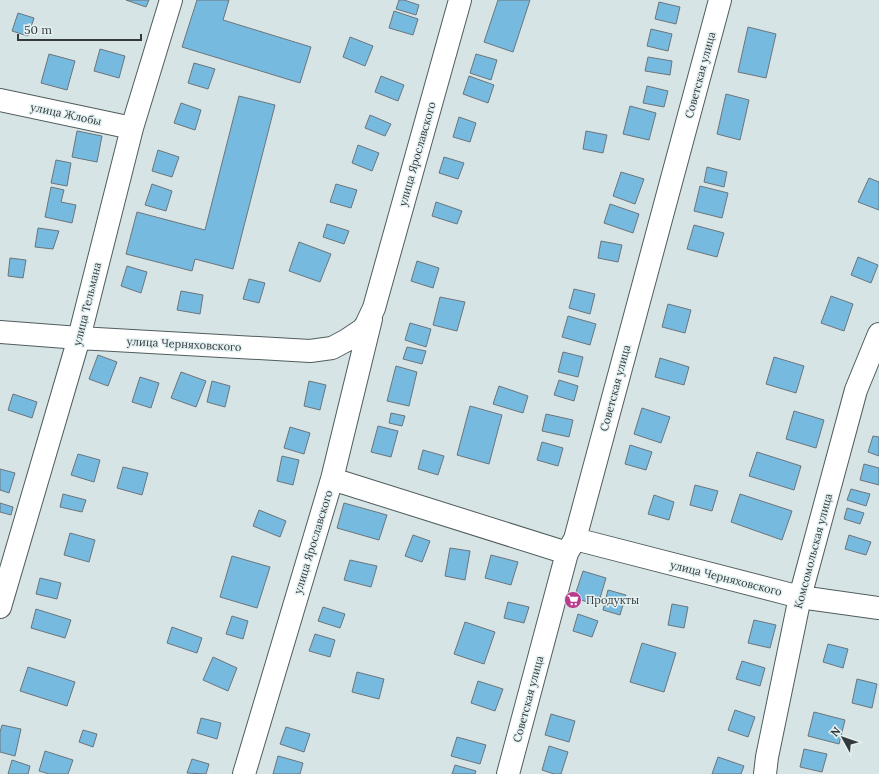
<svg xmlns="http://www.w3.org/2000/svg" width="879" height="774" font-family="Lora,serif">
  <rect width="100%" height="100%" fill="#d7e4e5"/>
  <!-- building -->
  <path fill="#76badf" stroke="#6c757b" d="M126,0h23l-3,7z
    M197,0h32l-6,20 88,27 -11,36 -118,-36z
    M399,0h5l15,5 -3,10 -20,-6z
    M498,0h32l-17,52 -29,-10z
    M659,2l21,5 -4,17 -21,-5z
    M394,11l24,8 -5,16 -24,-7z
    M18,13l16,5 -6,18 -16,-5z
    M748,27l28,7 -10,44 -28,-6z
    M651,29l21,5 -4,17 -21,-5z
    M350,37l23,9 -8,20 -22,-9z
    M100,49l25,7 -6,22 -25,-7z
    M49,54l26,7 -8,29 -26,-7z
    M476,54l21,6 -6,20 -21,-7z
    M648,57l24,4 -2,14 -25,-4z
    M194,63l21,6 -7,20 -20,-6z
    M381,76l23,9 -6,16 -23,-9z
    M469,76l25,9 -6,18 -25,-9z
    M647,86l21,5 -4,16 -21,-4z
    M726,94l23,6 -9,40 -23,-6z
    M239,96l36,9 -42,164 -38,-10 -3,12 -66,-17 11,-42 68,18z
    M181,103l20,7 -6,20 -21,-7z
    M630,106l26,7 -7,27 -26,-6z
    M370,115l21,9 -6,12 -20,-8z
    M459,117l17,6 -6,19 -17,-5z
    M77,131l25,5 -5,26 -25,-5z
    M586,131l21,4 -4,18 -20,-4z
    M358,145l21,8 -7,18 -20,-8z
    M158,150l21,7 -7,20 -20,-6z
    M444,157l20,6 -6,16 -19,-6z
    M56,160l15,3 -4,23 -16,-3z
    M707,167l20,5 -3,15 -20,-5z
    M621,172l23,7 -9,25 -22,-8z
    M869,178l10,4v28l-21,-8z
    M152,184l20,7 -6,20 -21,-6z
    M336,184l21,6 -6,18 -21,-6z
    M700,186l28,7 -6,25 -28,-7z
    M51,187l13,3 -3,12 15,3 -4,18 -27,-6z
    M436,202l26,9 -5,13 -25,-8z
    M610,204l29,10 -6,19 -29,-10z
    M327,224l22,7 -5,13 -21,-7z
    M694,225l30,8 -7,24 -30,-8z
    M38,228l21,3 -6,18 -18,-2z
    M601,241l21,4 -4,17 -20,-4z
    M299,242l32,12 -11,28 -31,-11z
    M858,257l20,8 -7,18 -20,-8z
    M10,258l16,2 -3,18 -15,-2z
    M417,261l22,7 -6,20 -22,-7z
    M127,266l20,6 -6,21 -20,-7z
    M249,279l16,4 -6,20 -16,-4z
    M574,289l21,5 -5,20 -21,-6z
    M181,291l22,4 -3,19 -23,-4z
    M831,296l22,8 -9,27 -23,-8z
    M440,297l25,5 -8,29 -24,-6z
    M668,304l23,6 -6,23 -23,-6z
    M568,316l28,8 -6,21 -28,-8z
    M410,323l21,6 -5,18 -21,-7z
    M407,347l19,4 -4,13 -19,-5z
    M563,352l20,5 -5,20 -20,-5z
    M98,355l19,7 -9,24 -19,-7z
    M774,357l30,9 -8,27 -30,-9z
    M660,358l29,9 -5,18 -29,-8z
    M396,366l21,6 -8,34 -22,-5z
    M181,372l25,9 -10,26 -25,-9z
    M140,377l19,6 -8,25 -19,-6z
    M559,380l19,6 -4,15 -20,-6z
    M212,381l18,5 -5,21 -18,-5z
    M309,381l17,4 -6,25 -16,-4z
    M499,386l29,10 -5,17 -30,-9z
    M13,394l24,8 -5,16 -24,-8z
    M470,406l32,9 -13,49 -32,-9z
    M642,408l28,9 -9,26 -27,-9z
    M794,411l30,9 -8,28 -30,-9z
    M391,413l14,3 -3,10 -13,-3z
    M546,414l27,6 -4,17 -27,-6z
    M378,426l20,5 -7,26 -20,-5z
    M290,427l20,6 -6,21 -20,-6z
    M873,436l6,1v19l-11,-4z
    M542,442l21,6 -5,18 -21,-6z
    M630,445l22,7 -6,18 -21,-6z
    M423,450l21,6 -6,19 -20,-6z
    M757,452l44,14 -7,24 -45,-14z
    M78,454l22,6 -6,22 -23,-7z
    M282,456l17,4 -6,25 -16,-4z
    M864,464l15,4v17l-19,-5z
    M123,467l25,6 -6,22 -25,-7z
    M0,469l15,4 -6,20 -9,-3z
    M695,485l23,6 -6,20 -22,-6z
    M851,489l19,5 -4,12 -19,-6z
    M63,494l23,6 -4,12 -22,-5z
    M740,494l52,17 -10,29 -51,-18z
    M654,495l20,7 -5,18 -21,-6z
    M0,503l13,4 -2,8 -11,-3z
    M344,503l43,12 -8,25 -42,-12z
    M847,508l17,5 -4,11 -16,-5z
    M259,510l27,11 -6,16 -27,-11z
    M70,533l25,7 -6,22 -25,-7z
    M413,535l17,6 -8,21 -17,-6z
    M849,535l22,7 -5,13 -21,-6z
    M450,548l20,3 -5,29 -20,-4z
    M491,555l27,7 -7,23 -26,-7z
    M232,556l38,11 -13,41 -37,-11z
    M350,560l27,6 -6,21 -27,-7z
    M583,571l23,7 -8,27 -24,-7z
    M40,578l21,5 -4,16 -21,-5z
    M608,590l18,5 -6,20 -17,-5z
    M508,602l21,5 -5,16 -20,-5z
    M672,604l16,3 -4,21 -16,-3z
    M323,607l22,7 -5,14 -22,-7z
    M36,609l35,11 -6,18 -34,-10z
    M578,614l20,7 -6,16 -19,-6z
    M232,616l16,5 -5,18 -17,-5z
    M754,620l22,5 -6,23 -22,-5z
    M465,622l30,10 -11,32 -30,-10z
    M172,627l30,11 -5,15 -30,-10z
    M315,634l20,6 -5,17 -21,-6z
    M642,643l34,10 -12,39 -34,-10z
    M828,644l20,5 -5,19 -20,-6z
    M213,657l24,11 -9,23 -25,-11z
    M742,661l23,7 -5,18 -24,-7z
    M28,667l47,15 -8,24 -47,-15z
    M357,672l27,7 -5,20 -27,-7z
    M857,679l20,5 -5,24 -20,-5z
    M478,681l25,8 -8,22 -24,-8z
    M735,710l20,7 -7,20 -20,-7z
    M814,712l31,8 -6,24 -31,-8z
    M551,714l24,7 -6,21 -24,-7z
    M201,718l20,5 -4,16 -20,-6z
    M2,725l19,4 -6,27 -15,-4v-20z
    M286,727l24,7 -6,18 -24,-8z
    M83,730l14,4 -4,13 -14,-5z
    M457,737l29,8 -6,19 -29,-8z
    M549,746l19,6 -7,22h-7l-12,-4z
    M804,749l23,5 -5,18 -22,-5z
    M45,751l28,9 -5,14h-19l-10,-3z
    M278,756l25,7 -3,11h-27z
    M718,757l26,9 -3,8h-29z
    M192,759l17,5 -3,10 -19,-1z
    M12,760l18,6 -2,8h-20z
    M455,765l21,6 -1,3h-23z"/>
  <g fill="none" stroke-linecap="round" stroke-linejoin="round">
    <!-- minor casing -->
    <g stroke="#505c5d" stroke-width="24">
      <path id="minor" d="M0,100l132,28
        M0,332l79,6 231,13 22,-3 15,-8 15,-10 4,-5 8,-17 86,-308
        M332,479l235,74
        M575,539l225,58 79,11
        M0,607l79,-269 53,-210 39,-128
        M244,774l88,-295 39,-160
        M508,774l59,-221 8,-14 145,-539
        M765,774l2,-17 33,-160 56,-207 23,-56"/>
    </g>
    <!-- minor -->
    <use href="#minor" stroke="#fff" stroke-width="22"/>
  </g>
  <!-- icons -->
  <defs>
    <g id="supermarket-disc" transform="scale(0.9)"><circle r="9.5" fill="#b93c8c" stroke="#e4f1f3"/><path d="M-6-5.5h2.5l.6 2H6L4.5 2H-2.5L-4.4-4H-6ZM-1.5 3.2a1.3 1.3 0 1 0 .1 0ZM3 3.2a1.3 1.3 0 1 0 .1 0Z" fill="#fff"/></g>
  </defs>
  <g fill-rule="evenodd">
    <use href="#supermarket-disc" x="573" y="600"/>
  </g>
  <g text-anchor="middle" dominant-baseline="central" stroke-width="3" stroke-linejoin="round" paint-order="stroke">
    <!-- street labels -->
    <g font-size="11" fill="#34393a" stroke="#e4f1f3">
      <text transform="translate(700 75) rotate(-75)">Советская улица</text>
      <text transform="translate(66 114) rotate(12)">улица Жлобы</text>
      <text transform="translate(417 154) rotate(-74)">улица Ярославского</text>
      <text transform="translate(87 304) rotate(-76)">улица Тельмана</text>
      <text transform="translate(184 344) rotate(3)">улица Черняховского</text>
      <text transform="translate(615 388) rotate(-75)">Советская улица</text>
      <text transform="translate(313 542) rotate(-73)">улица Ярославского</text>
      <text transform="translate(813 551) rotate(-75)">Комсомольская улица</text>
      <text transform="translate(726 578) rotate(14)">улица Черняховского</text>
      <text transform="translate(528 699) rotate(-75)">Советская улица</text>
    </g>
    <!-- poi labels -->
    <g font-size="11" fill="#34393a" stroke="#e4f1f3" text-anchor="start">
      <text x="586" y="600">Продукты</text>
    </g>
  </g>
  <!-- north arrow -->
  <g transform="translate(843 738) rotate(310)" stroke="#e4f1f3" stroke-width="3" paint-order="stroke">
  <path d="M0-3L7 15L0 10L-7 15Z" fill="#34393a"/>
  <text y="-6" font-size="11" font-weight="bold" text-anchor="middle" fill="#34393a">N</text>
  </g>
  <!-- scale -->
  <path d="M18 34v6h123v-6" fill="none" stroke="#34393a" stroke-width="2"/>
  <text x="24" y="34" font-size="12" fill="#34393a" stroke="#e4f1f3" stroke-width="3" paint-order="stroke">50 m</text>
</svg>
